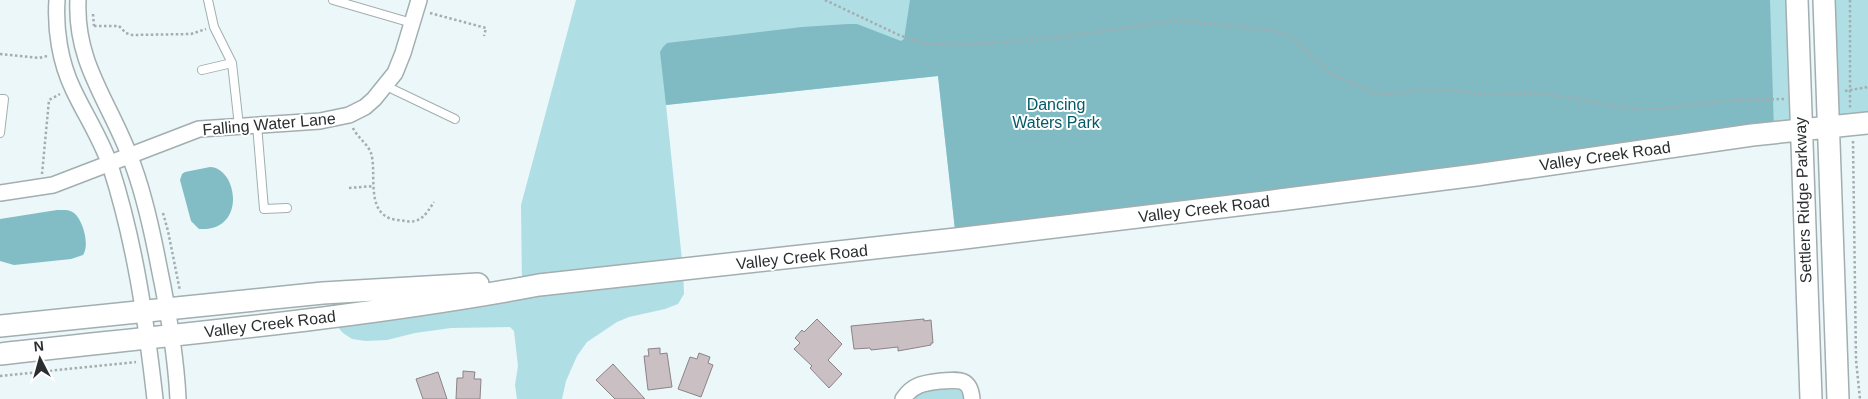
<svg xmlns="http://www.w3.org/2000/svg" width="1868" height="399" font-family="Helvetica,sans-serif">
  <rect width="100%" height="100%" fill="#ebf7f9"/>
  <!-- green -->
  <path fill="#b0dee5" d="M576,0h1221l4,130 -845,109 -18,-163 -272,29 17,165 1,24 -6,10 -13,5 -36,8 -12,5 -30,20 -10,14 -11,25 -4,18h-45l-2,-14 3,-19 -4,-35 -4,-4 -59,1 -36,5 -28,7 -21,1 -14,-2 -9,-6 -9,-10 188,-39 -1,-79z
    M1822,0h46v123l-41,4z
    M956,380l16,19h-69z"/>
  <!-- forest -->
  <path fill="#80bac3" d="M910,0h860l4,132 -818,107 -18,-163 -272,29 -6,-53 3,-5 4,-4 135,-16 46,-3h9l44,17 3,-2z"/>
  <!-- water -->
  <path fill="#82bcc5" d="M210,167c28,1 37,65 -11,62l-8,-8 -11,-41 2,-6 3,-2z
    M57,210c6,0 12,-1 17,3 9,7 16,32 9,42l-12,4 -57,6 -14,-4v-42z"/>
  <!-- building -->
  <path fill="#cabfc3" stroke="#8d8387" d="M817,319l25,25 -14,16 14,14 -13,14 -19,-20 2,-2 -18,-17 6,-6 -5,-5 7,-8 2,2z
    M924,319v2l7,-1 2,23h-2v2l-33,6v-4l-27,3 -1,-2 -16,1 -3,-23z
    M660,348v6l7,-1 5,34 -24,3 -4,-34h5l-1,-7z
    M699,353l11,4 -2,6 5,2 -12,32 -23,-8 12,-32 7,2z
    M613,364l32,35h-30l-19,-19z
    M463,371l12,1 -1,7h7l-1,20h-24l1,-21h6z
    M438,372l9,27h-24l-7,-20z"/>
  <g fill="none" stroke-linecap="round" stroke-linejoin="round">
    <!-- lane casing -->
    <g stroke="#a2aeaf" stroke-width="10">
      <path id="lane" d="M208,0l6,27 18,36 7,63
        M333,0l79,23
        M202,70l30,-7
        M386,86l69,33
        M0,99h4l-4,34
        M257,125l7,84 23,-1"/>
    </g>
    <!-- street casing -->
    <g stroke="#a2aeaf" stroke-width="18">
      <path id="street" d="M57,0c-2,29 3,62 16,89 12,26 29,51 38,79 24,75 35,152 44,231
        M78,0c-3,63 31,101 52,157 14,35 22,73 29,110 9,43 17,88 19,132
        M0,193l53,-8 146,-56 121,-8 29,-6 16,-8 9,-8 21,-26 8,-20 16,-53
        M903,399c10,-15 21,-16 38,-18 17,-1 29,-4 31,18"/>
    </g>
    <!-- secondary casing -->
    <g stroke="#a2aeaf" stroke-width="24">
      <path id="secondary" d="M1797,0l14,399
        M1824,0l14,399
        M0,326l323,-33 155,-9
        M0,354c180,-20 361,-36 539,-69l417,-46 324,-39 196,-25 276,-40 116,-12"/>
    </g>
    <!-- path -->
    <path stroke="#a4adaf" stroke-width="2.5" stroke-dasharray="2.5 2.5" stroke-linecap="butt" d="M825,0l74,35 26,9h58l77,-7 120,-17 95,11 16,6 40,37 44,19 15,1 30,-4h28l42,5 42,-2 21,2 81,14 32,-1 64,-8 55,-1
      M1850,0v108
      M430,13l56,15 -2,8
      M93,14l1,12
      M94,26h25l7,7 6,2 59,-1 15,-5
      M0,54l39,4 8,-2
      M1845,91l23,-4
      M353,128c4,9 14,15 18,25 6,19 -5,55 18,65 5,2 11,2 16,3 16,3 21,-7 29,-19
      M1853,141l3,219 4,39
      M42,174l7,-74 11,-6
      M349,188l25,-2
      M163,213l5,18 12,60
      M0,376l136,-14"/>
    <!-- lane -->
    <use href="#lane" stroke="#fff" stroke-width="8"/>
    <!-- street -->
    <use href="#street" stroke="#fff" stroke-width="15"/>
    <!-- secondary -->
    <use href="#secondary" stroke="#fff" stroke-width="21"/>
  </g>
  <g text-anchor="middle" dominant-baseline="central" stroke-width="4" stroke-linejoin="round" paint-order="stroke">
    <!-- park labels -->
    <g font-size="16" fill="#035a64" stroke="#fff">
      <text x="1056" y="104">Dancing<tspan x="1056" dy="18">Waters Park</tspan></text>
    </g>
    <!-- street labels -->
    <g font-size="16" fill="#2a2e2f" stroke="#fff">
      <text transform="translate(269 124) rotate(-5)">Falling Water Lane</text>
      <text transform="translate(1605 156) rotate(-8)">Valley Creek Road</text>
      <text transform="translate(1803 200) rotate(-92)">Settlers Ridge Parkway</text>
      <text transform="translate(1204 209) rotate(-7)">Valley Creek Road</text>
      <text transform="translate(802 257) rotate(-6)">Valley Creek Road</text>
      <text transform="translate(270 324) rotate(-7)">Valley Creek Road</text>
    </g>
  </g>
  <!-- north arrow -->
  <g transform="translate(40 359) rotate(354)" stroke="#ffffff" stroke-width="4" paint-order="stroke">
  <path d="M0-4L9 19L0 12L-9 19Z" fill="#2a2e2f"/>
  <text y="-8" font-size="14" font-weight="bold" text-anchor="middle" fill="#2a2e2f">N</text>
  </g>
</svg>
